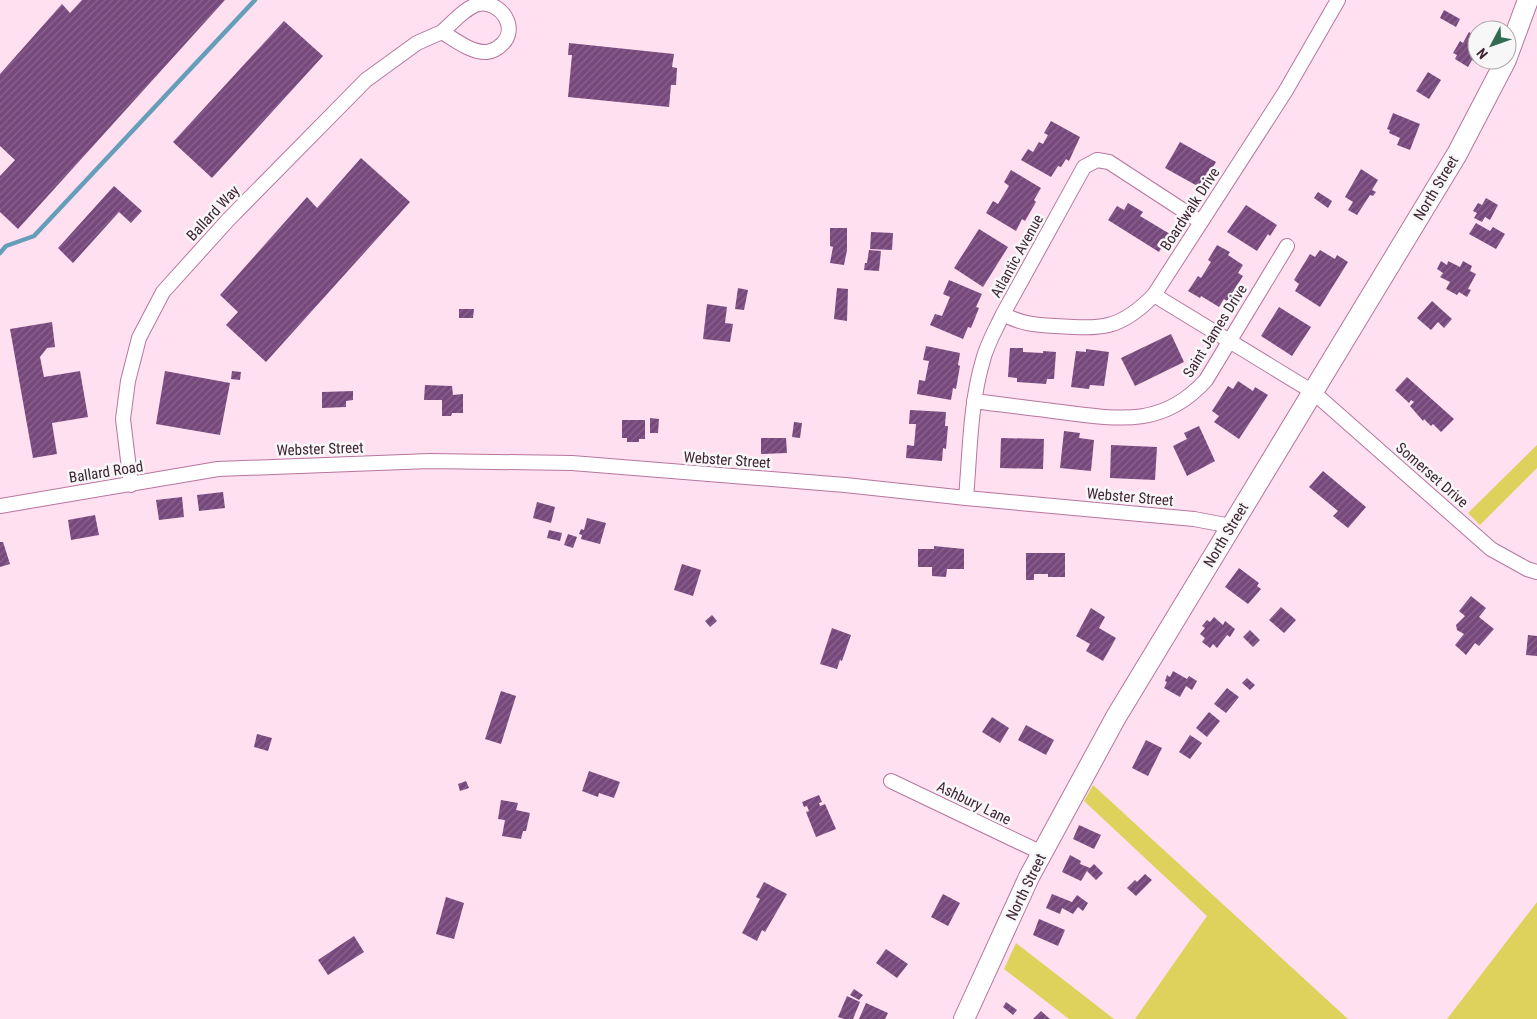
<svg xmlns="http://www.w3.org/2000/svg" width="1537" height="1019" font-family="'Roboto Condensed',sans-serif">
  <defs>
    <pattern id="building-hatch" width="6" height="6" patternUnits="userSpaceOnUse" patternTransform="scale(1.25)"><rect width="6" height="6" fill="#77487c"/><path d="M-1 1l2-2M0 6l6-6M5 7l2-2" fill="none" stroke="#8a658e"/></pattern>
  </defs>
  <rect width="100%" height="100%" fill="#fee0f1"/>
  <!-- park -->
  <path fill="#ded25d" d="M1537,445v23l-57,57 -12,-12z
    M1093,785l255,234h-213l72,-103 -123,-115z
    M1537,902v117h-90z
    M1016,943l98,76h-45l-65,-50z"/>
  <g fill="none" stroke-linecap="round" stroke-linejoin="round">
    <!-- stream -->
    <path stroke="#669eba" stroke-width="4.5" d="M0,253l6,-7 28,-10 221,-236"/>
  </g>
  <!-- building -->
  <path fill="url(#building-hatch)" d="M82,0h143l-207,229 -18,-17v-36l15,-16 -15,-14v-72l62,-70 8,9z
    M1444,10l16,9 -4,8 -16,-9z
    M284,21l39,35 -111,122 -39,-36z
    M1469,32l8,5v6l-4,6 4,2 -3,5 2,1 -2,4 -2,-1 -4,7 -13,-8 2,-4 -4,-2 7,-12 3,2z
    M569,43l105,11 -2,13 5,1 -1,17h-5l-2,22 -101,-10 4,-42h-4z
    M1428,72l13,8 -12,19 -13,-8z
    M1393,113l27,11 -10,26 -13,-5 3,-7 -11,-5 1,-3 -3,-1z
    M1051,121l29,16 -11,24 -3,-2 -5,8 -3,-1 -7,11 -30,-17 7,-11 5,3 6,-10 4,2 5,-9 -4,-2z
    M1180,142l36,20 -15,26 -36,-20z
    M361,158l49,44 -144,160 -40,-37 12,-13 -18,-17 87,-98 10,11z
    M1361,169l17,11 -6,10 4,2 -3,4 -3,-1 -13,20 -9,-5 5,-8 -8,-5z
    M1011,170l30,18 -7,12 2,2 -11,19 -3,-2 -6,12 -30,-18 7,-12 5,3 11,-18 -5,-4z
    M114,186l28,25 -11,12 -12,-11 -46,51 -15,-15z
    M1318,192l14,9 -4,7 -14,-10z
    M1486,198l12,7 -8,15 -5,-3 -3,5 -8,-4 3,-5 -4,-2 5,-8 4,2z
    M1128,203l15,9 -3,4 30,18 -11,18 -51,-32 9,-14 7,4z
    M1246,205l31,20 -7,11 -2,-2 -11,17 -30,-19z
    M1476,223l14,8 3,-4 12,7 -9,15 -27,-15z
    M830,228h17v22l-3,15 -14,-2 3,-16 -3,-1z
    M979,229l29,18 -25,40 -29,-19z
    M871,232l22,1 -1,17 -22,-1z
    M1217,245l13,7 -2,3 15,10 -5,8 5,3 -16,25 -3,-2 -5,8 -18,-11 -1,2 -12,-7 10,-15 3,2 10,-16 -3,-2z
    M869,250l12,1 -2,20 -15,-1 1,-7h2z
    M1320,250l15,9 2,-4 11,7 -28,45 -25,-16 4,-7 -5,-4 16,-26 5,3z
    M1441,261l6,4 1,-4 12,6 3,-6 9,5 -2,5 6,3 -8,15 3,1 -4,7 -8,-5 -2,3 -11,-6 4,-7 -10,-5 3,-4 -6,-4z
    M949,280l33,14 -6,13 3,1 -8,20 -3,-1 -5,12 -33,-14 5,-11 7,2 8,-19 -7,-3z
    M738,288l10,2 -4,20 -9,-1z
    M837,288l11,1 -1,32 -13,-2z
    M1432,301l20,18 -8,9 -6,-6 -7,8 -14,-12z
    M707,304l20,3 -2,16 8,1 -3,18 -27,-3z
    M1279,307l32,20 -19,29 -31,-20z
    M459,309h15l-1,9h-14z
    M52,322l3,25 -8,1 -7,9 4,20 36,-6 8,46 -36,6 5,31 -24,4 -23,-129z
    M1171,334l13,28 -49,24 -14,-28z
    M926,346l34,7 -2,12 2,1 -4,23 -3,-1 -2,12 -34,-6 2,-14 6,1 4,-20 -6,-1z
    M1010,348h13v4l20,1v-2l13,1 -2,27h-7l-1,5 -29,-2v-4l-9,-1z
    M1086,349l23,3 -5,34 -14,-1 -1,4 -18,-2 5,-36 10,1z
    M165,371l65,12 -10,52 -64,-11z
    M232,371l9,1 -1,8 -9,-1z
    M1407,377l47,42 -13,13 -8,-8 -2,2 -7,-7 -1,2 -13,-15 4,-4 -3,-2 -2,3 -14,-13z
    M1238,381l15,10 2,-4 13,8 -29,44 -25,-17 5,-6 -7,-5 16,-25 5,3z
    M425,385l27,1 1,9 10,-1v19h-11l-1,3h-9v-16h-18z
    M353,391v9l-7,1v6l-24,1v-16z
    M910,410l36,2 -1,14h3l-2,23 -3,-1 -1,13 -36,-3 1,-13 7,1 2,-22h-7z
    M650,418l9,1 -1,14h-8z
    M622,420h23v19h-6v3h-12v-4h-5z
    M794,422l8,1 -2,15 -8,-1z
    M1199,426l16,35 -28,15 -14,-30 14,-7 -3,-6z
    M1064,431l16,2 -1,5 15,2 -3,31 -31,-3z
    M761,438h25l1,15 -26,1z
    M1001,438l43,1 -1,30 -43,-1z
    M1111,445l46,2 -2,33 -45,-2z
    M1323,471l43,36 -18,21 -15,-12 5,-5 -29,-24z
    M223,492l2,16 -26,3 -2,-16z
    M182,497l2,20 -25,3 -3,-20z
    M537,502l18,5 -4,16 -18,-5z
    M95,515l4,20 -28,5 -3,-20z
    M587,518l19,5 -6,21 -19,-5 1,-4 -3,-1 2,-5 3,1z
    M549,530l13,3 -2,8 -13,-3z
    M568,534l9,3 -4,11 -9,-3z
    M0,542h3l7,22 -10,3z
    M934,546l30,3v20h-17l-1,8 -14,-1v-9h-14v-18h16z
    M1026,553h39v24h-17v-3h-14v6h-8z
    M682,564l19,6 -8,26 -19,-6z
    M1239,568l20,15 -2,3 4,3 -13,15 -23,-17z
    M1471,596l15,12 -7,9 15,12 -15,17 -4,-3 -9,12 -11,-10 9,-11 -7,-4 -1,-5 9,-9 -6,-5z
    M1281,607l15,13 -12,13 -15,-13z
    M1091,608l14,9 -6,11 17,10 -13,23 -17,-10 4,-7 -14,-8z
    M712,615l5,6 -7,6 -5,-6z
    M1214,617l9,8 2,-4 10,8 -5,8 -3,-2 -10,13 -4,-4 -3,4 -8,-6 3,-4 -5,-4 5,-6 -3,-2 5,-6 3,2z
    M832,628l19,7 -9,26 -2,-1 -3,9 -17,-5z
    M1250,630l10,10 -7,7 -10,-10z
    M1528,635l9,1v20l-11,-1z
    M1173,671l14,8 2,-3 8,5 -5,9 -6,-4 -6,11 -16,-9 3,-6 -2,-1 2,-6 3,2z
    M1247,678l8,7 -5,5 -8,-7z
    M1227,688l12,9 -13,16 -12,-9z
    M501,691l15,5 -15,48 -16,-5z
    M1209,712l11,9 -13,16 -11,-9z
    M992,717l17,11 -9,15 -18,-11z
    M1026,725l28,15 -8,15 -28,-15z
    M257,734l15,4 -4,13 -14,-4z
    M1190,735l12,8 -12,16 -11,-7z
    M1146,740l16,8 -14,28 -16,-8z
    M589,771l31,11 -6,16 -15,-5 -1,4 -16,-6z
    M466,781l3,7 -9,3 -2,-7z
    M819,795l3,7 -3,1 1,3 5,-2 11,25 -20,8 -10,-25 3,-1 -2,-5 -3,1 -2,-5z
    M501,800l17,3 -2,7 14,3 -4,18h-3l-2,8 -19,-3 3,-16 -7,-1z
    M1079,825l22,10 -7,14 -21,-10z
    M1070,855l11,6 -1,3 10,4 4,-4 9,9 -7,7 -9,-9 -6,10 -19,-9z
    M1145,874l7,6 -16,16 -9,-8 8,-8 2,2z
    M764,882l23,12 -22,38 -3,-2 -5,11 -15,-8 18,-34 -4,-2z
    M943,894l17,9 -12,23 -17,-9z
    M1052,894l20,8 5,-7 11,8 -5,8 -5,-4 -5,7 -11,-6 -2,6 -14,-6z
    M446,897l18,6 -10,36 -18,-5z
    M1039,919l26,11 -7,16 -25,-11z
    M354,936l10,16 -36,23 -10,-15z
    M886,949l22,15 -11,14 -21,-15z
    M854,989l9,6 -4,5 -9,-5z
    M847,996l13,6 -7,17h-9l-6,-2z
    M1006,1002l11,8 -4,5 -10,-8z
    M866,1003l22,10 -3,6h-26z
    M1041,1011l9,8h-17z"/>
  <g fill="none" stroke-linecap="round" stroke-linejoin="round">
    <!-- minor casing -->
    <g stroke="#b8759d" stroke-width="16">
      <path id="minor" d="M1154,295l159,97 178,157 36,20 10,3
        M1003,314c18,10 33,11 52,12 47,3 65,4 99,-31l131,-203 53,-92
        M974,401c29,4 58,7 87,11 57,7 102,16 145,-32l81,-134
        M131,485l-8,-66 5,-38 11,-43 24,-46 65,-72 138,-140 51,-37 25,-11c12,7 29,21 45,20 5,-1 10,-3 14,-7 19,-16 0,-45 -23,-41 -14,5 -25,18 -36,28
        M966,498c4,-46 4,-94 17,-138 4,-16 13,-31 20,-46l81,-147 13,-7 12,2 92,60
        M0,506l218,-37 212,-8 142,2 273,22 121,13 228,21 37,7
        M891,781l151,72"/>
    </g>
    <!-- secondary casing -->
    <g stroke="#b8759d" stroke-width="22">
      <path id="secondary" d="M1507,57l21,-57
        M964,1019l65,-142 87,-160 341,-563 49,-94"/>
    </g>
    <!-- minor -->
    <use href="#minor" stroke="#fff" stroke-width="14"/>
    <!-- secondary -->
    <use href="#secondary" stroke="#fff" stroke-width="20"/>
  </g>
  <g text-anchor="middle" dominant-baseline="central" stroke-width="5" stroke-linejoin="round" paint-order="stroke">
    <!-- street labels -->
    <g font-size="15" fill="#3f2434" stroke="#f7f7f7">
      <text transform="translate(1436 188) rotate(-59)">North Street</text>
      <text transform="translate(1190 209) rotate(-57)">Boardwalk Drive</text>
      <text transform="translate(213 213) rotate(-47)">Ballard Way</text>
      <text transform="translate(1017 256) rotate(-61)">Atlantic Avenue</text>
      <text transform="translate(1215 331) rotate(-58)">Saint James Drive</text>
      <text transform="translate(320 449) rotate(-2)">Webster Street</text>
      <text transform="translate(727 460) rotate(4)">Webster Street</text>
      <text transform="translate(106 472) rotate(-9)">Ballard Road</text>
      <text transform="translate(1432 475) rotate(41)">Somerset Drive</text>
      <text transform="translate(1130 497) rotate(5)">Webster Street</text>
      <text transform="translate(1226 535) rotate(-59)">North Street</text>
      <text transform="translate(974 803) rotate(26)">Ashbury Lane</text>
      <text transform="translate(1026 887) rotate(-64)">North Street</text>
    </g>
  </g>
  <!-- north arrow -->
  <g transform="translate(1492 45) rotate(229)"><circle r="24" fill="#f7f7f7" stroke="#ada3a9"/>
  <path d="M0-4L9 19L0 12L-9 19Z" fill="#326a52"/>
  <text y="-8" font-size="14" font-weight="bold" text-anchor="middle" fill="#3f2434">N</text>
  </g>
</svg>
